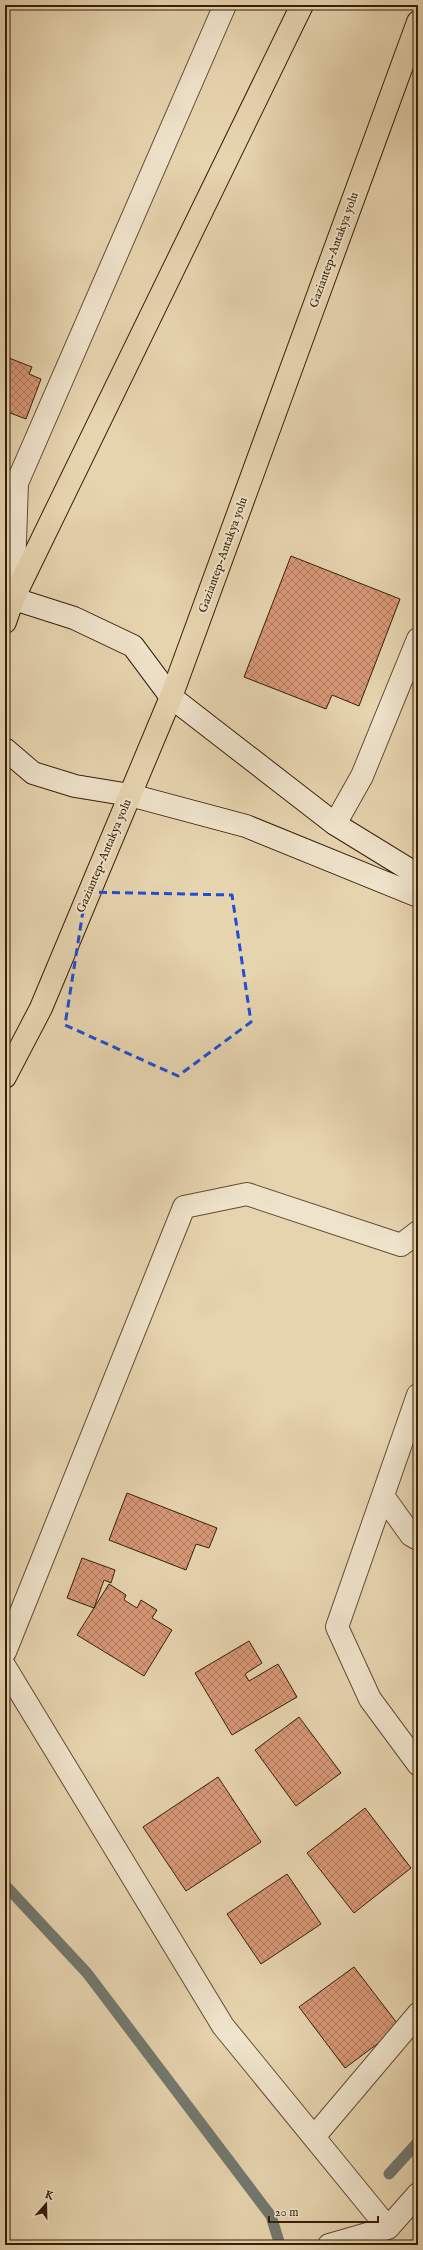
<svg xmlns="http://www.w3.org/2000/svg" width="423" height="2250" font-family="'IM FELL English',serif">
  <defs>
    <pattern id="building-cross-hatch" width="8" height="8" patternUnits="userSpaceOnUse"><rect width="8" height="8" fill="#d89877"/><path d="M0 0l8 8M0 8l8-8" fill="none" stroke="#b07b60"/></pattern>
  </defs>
  <rect width="100%" height="100%" fill="#e6d4af"/>
  <filter id="stains"><feTurbulence type="fractalNoise" baseFrequency=".005" numOctaves="4"/><feColorMatrix values="0 0 0 0 .2 0 0 0 0 .09 0 0 0 0 .02 0 0 0 .5 -.17"/></filter>
  <radialGradient id="worn" r=".72"><stop offset=".6" stop-color="#630" stop-opacity="0"/><stop offset="1" stop-color="#630" stop-opacity=".3"/></radialGradient>
  <g fill="none" stroke-linecap="round" stroke-linejoin="round">
    <!-- stream -->
    <path stroke="#727970" stroke-width="11" d="M5,1885l82,88 184,243 9,29
      M389,2174l29,-32"/>
  </g>
  <!-- building -->
  <path fill="url(#building-cross-hatch)" stroke="#371e08" d="M9,358l23,9 -3,7 12,5 -15,40 -21,-8v-44z
    M291,556l109,43 -41,107 -27,-11 -6,14 -82,-32z
    M127,1493l90,35 -8,20 -13,-4 -10,26 -77,-30z
    M82,1558l33,12 -4,13 -7,-3 -10,28 -27,-10z
    M109,1584l17,11 -2,5 13,8 4,-8 16,10 -5,8 20,12 -28,46 -67,-41z
    M249,1641l13,22 -17,11 4,7 29,-17 19,33 -65,38 -37,-62z
    M299,1717l42,56 -45,33 -41,-56z
    M218,1777l43,65 -75,49 -43,-64z
    M365,1808l46,60 -57,45 -47,-60z
    M287,1874l34,50 -60,40 -34,-50z
    M354,1967l46,60 -55,41 -46,-61z"/>
  <g fill="none" stroke-linecap="round" stroke-linejoin="round">
    <!-- street casing -->
    <g stroke="#634c32" stroke-width="24">
      <path id="street" d="M13,599l4,-116 208,-478
        M335,824l27,-48 56,-137
        M418,1395l-81,232 33,72 48,65
        M383,1496l28,39 7,4
        M5,1652l179,-445 63,-13 154,51 17,-13
        M5,1667l218,359 165,202
        M314,2137l104,-123
        M329,2245l59,-17 30,-34"/>
    </g>
    <!-- secondary casing -->
    <g stroke="#371e08" stroke-width="24">
      <path id="secondary" d="M5,596l69,22 59,28 38,51 164,127 83,51
        M5,749l28,24 42,13 55,9 116,31 172,70"/>
    </g>
    <!-- highway casing -->
    <g stroke="#371e08" stroke-width="24">
      <path id="highway" d="M5,622l8,-23 289,-594
        M5,1077l36,-69 130,-311 247,-675"/>
    </g>
    <!-- street -->
    <use href="#street" stroke="#efe3cb" stroke-width="22"/>
    <!-- secondary -->
    <use href="#secondary" stroke="#efe3cb" stroke-width="22"/>
    <!-- highway -->
    <use href="#highway" stroke="#e6d4af" stroke-width="22"/>
  </g>
  <!-- marked area -->
  <path fill="none" stroke="#1d4ed8" stroke-width="3" stroke-dasharray="8 5" stroke-linejoin="round" d="M86,892l146,3 19,127 -73,54 -113,-51z"/>
  <g text-anchor="middle" dominant-baseline="central" stroke-width="4" stroke-linejoin="round" paint-order="stroke">
    <!-- street labels -->
    <g font-size="12" fill="#371e08" stroke="#efe3cb">
      <text transform="translate(334 250) rotate(-70)">Gaziantep-Antakya yolu</text>
      <text transform="translate(223 555) rotate(-70)">Gaziantep-Antakya yolu</text>
      <text transform="translate(104 856) rotate(-67)">Gaziantep-Antakya yolu</text>
    </g>
  </g>
  <!-- margin -->
  <rect width="423" height="2250" fill="none" stroke="#e6d4af" stroke-width="20"/>
  <rect x="6" y="6" width="411" height="2238" fill="none" stroke="#371e08" stroke-width="2"/>
  <rect x="10" y="10" width="403" height="2230" fill="none" stroke="#371e08"/>
  <!-- north arrow -->
  <g transform="translate(46 2204) rotate(20)" stroke="#efe3cb" stroke-width="3" paint-order="stroke">
  <path d="M0-3L7 15L0 10L-7 15Z" fill="#371e08"/>
  <text y="-6" font-size="11" font-weight="bold" text-anchor="middle" fill="#371e08">K</text>
  </g>
  <!-- scale -->
  <path d="M269 2216v6h109v-6" fill="none" stroke="#371e08" stroke-width="2"/>
  <text x="275" y="2216" font-size="12" fill="#371e08" stroke="#efe3cb" stroke-width="3" paint-order="stroke">20 m</text>
  <rect width="100%" height="100%" filter="url(#stains)"/>
  <rect width="100%" height="100%" fill="url(#worn)"/>
</svg>
